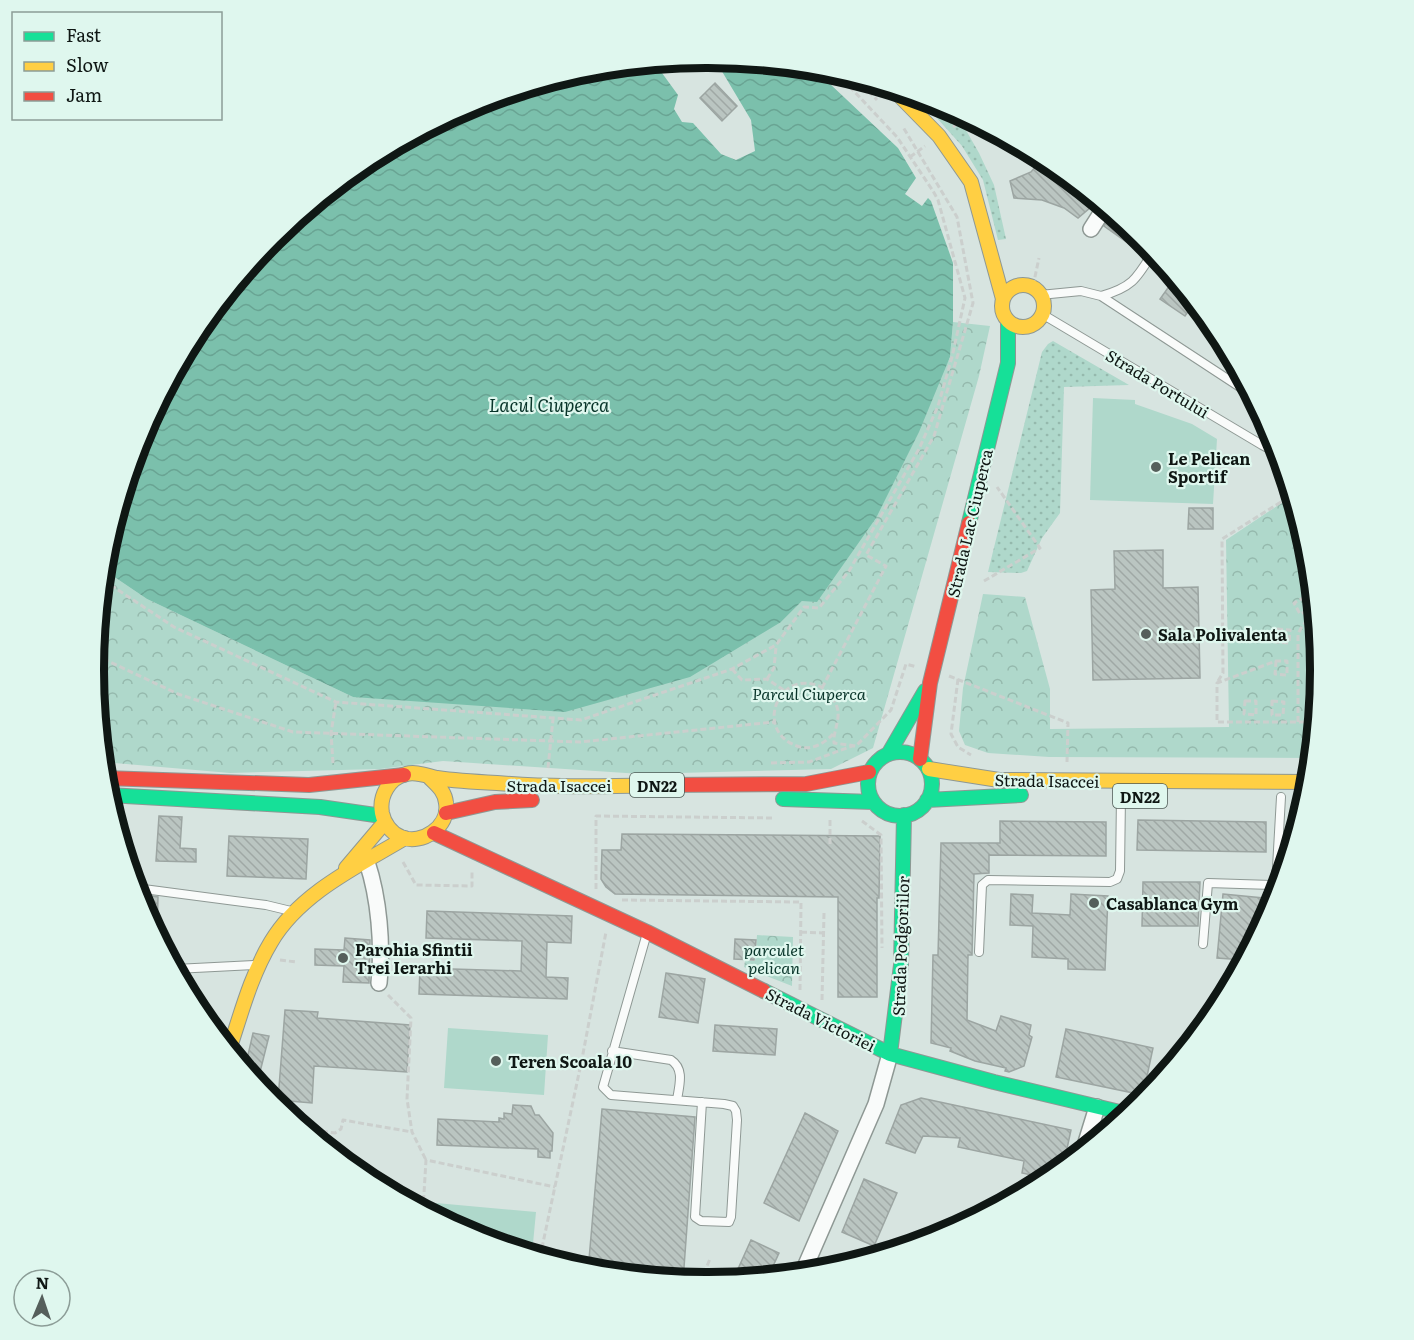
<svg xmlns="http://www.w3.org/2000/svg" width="1414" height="1340" font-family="Literata,serif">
  <defs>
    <pattern id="grass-dots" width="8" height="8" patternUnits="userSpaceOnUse" patternTransform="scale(1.5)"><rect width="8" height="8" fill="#afd8cb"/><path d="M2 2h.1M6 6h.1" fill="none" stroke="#95b9ad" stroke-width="1.8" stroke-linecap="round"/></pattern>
    <pattern id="park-crowns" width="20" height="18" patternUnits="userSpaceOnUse" patternTransform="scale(1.5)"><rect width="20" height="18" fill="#afd8cb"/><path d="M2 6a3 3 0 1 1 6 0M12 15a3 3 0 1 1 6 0" fill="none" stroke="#95b9ad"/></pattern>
    <pattern id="water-waves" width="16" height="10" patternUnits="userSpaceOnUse" patternTransform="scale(1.5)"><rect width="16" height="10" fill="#7bc0ac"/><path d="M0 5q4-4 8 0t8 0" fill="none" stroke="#69a493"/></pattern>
    <pattern id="building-back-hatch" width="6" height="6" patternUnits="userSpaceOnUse" patternTransform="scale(1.5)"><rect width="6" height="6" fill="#bac5c1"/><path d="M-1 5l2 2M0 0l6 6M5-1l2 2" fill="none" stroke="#9fa8a5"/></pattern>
  </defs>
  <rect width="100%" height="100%" fill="#d7e4e0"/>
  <!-- grass -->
  <path fill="url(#grass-dots)" d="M918,97l30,10 19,25 12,21 15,32 12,54 -8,1 -15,-60 -21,-34z
    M1053,341l76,44 -65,2 -4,126 -18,25 -15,33 -6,2 -33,-1 54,-220 6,-8z"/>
  <!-- park -->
  <path fill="url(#park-crowns)" d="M953,322l37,4 -11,50 -106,372 -42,21 -190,5 -198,-13 -63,8 -150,4 -127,-11 -9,-92 10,-100 43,29 206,98 428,-75 21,-21 148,-243z
    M1292,496l16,55 12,119 -9,88 -262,-1 -61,-4 -23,-8 -6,-14 4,-43 20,-94 42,3 25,92v40l179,-2 -3,-187z
    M757,935l36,2 -1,49 -48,-19 1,-6h10z"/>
  <!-- pitch -->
  <path fill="#afd8cb" d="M1093,398l42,2v4l57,20 25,15 -4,65 -123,-4z
    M448,1028l100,7 -4,60 -100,-7z
    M436,1203l100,9 -4,42 -60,-18 -37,-20z"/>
  <!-- water -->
  <path fill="url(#water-waves)" d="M714,58l98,9 86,81 18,30 -11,16 17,12 6,-8 3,3 22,62v59l-3,35 -31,75 -43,86 -59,84 -15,-1 -21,21 -91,55 -125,35 -212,-15 -206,-98 -43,-29 2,-20 35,-115 56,-106 77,-93 93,-76 106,-56 115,-35 66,-7 24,33 -4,14 8,13 11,1 28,31 15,6 19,-9 -4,-31z"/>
  <!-- building -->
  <path fill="url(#building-back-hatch)" stroke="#9ca5a2" stroke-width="1.5" d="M715,83l22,23 -15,15 -22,-23z
    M1043,158l34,26 14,23 -13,11 -14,-10 -22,-8 -28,-2 -4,-17 21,-9z
    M1112,214l33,28 -6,9 -35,-25z
    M1175,278l20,24 -10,14 -25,-17z
    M1189,508h24v21h-25z
    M1163,550v38l35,-1 2,91 -107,2 -2,-90 24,-1 -1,-38z
    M159,816l23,1 -2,31 16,1v13l-40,-1z
    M1138,820l128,2v30l-129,-2z
    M1000,821l106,1v34l-117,-1v18l-15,1 -2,81h-4l-1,65 29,11 5,-15 30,9 -2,10 3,2 -8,29 -15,6 -4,-1 1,-3 -31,-7 -25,-10 1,-3 -20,-5 2,-88h5l3,-112h59z
    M622,834l258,2 -1,62h-2v99h-39v-100l-223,-3 -9,-7 -5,-8 1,-29h19z
    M229,836l79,3 -2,40 -79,-3z
    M1143,882h57l-2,44h-56z
    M138,894l20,3 -1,38 -16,-31z
    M1011,894l22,1 -1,18 38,2 1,-21 37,2 -3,74 -37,-1v-10l-36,-2 1,-31 -23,-1z
    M1223,894l52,5 -31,61 -27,-2z
    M427,911l145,5 -1,27 -24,-1 -1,35 22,1 -1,21 -148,-5 1,-26 101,3 1,-30 -96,-3z
    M345,938l25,2 -1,43 -26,-1 1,-16 -29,-1v-16l29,1z
    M735,939l21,1 -2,20 -20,-1z
    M666,973l39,6 -7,44 -39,-6z
    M285,1010l33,2 -1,6 93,7 -3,47 -93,-6 -2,37 -34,-3z
    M715,1025l62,4 -2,26 -62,-4z
    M1066,1029l87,19 -10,47 -87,-18z
    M253,1033l16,3 -12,48 -12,-16z
    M921,1098l150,32 -8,37 -14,12 -27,-6 2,-12 -66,-14 2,-9 -37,-2 -8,17 -29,-10 15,-38z
    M513,1105l18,1 4,9h4l14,18 -1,18h-2v7l-12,-1v-8l-101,-4 1,-26 61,3v-4l5,1v-6l8,1z
    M602,1109l93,8 -12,164 -95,-10z
    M805,1113l33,18 -39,90 -35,-18z
    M864,1179l33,14 -23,53 -32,-14z
    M751,1240l28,13 -11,24 -35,3z"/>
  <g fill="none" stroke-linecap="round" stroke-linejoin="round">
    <!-- lane casing -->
    <g stroke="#8e9894" stroke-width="10">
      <path id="lane" d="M1040,295l41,-4 20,5 151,99
        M1101,296c32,-9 36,-18 52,-44
        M1042,314l220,131 10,-12
        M1262,445l17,9
        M136,888l130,17 25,6
        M647,933l-44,154 8,8 113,9 9,2 3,5 1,9 -6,97 -2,5 -28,-1 -6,-4 7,-115
        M1203,944l5,-61 68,2 5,-88
        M979,952l3,-67 6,-5 122,2 7,-3 3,-8 1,-75
        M175,969l79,-4
        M612,1051l59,9c14,9 8,26 6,40"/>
    </g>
    <!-- street casing -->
    <g stroke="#8e9894" stroke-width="18">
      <path id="street" d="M1091,229l14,-22
        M367,862c12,36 16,83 12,121
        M1084,1149l13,-42
        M802,1274l74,-170 14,-50"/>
    </g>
    <!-- fast casing -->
    <g stroke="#8e9894" stroke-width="16">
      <path id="fast" d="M969,523l39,-160v-41
        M868 784a32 32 0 1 1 64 0a32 32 0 1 1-64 0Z
        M889,753l36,-62
        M108,795l212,12 62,9
        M783,799l90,3
        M927,800l94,-5
        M764,991l126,63 104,28 134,32
        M890,1054l11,-89 3,-150"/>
    </g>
    <!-- slow casing -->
    <g stroke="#8e9894" stroke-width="16">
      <path id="slow" d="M893,89l46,47 32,46 32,117
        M1002 306a21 21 0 1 1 42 0a21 21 0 1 1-42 0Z
        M929,769l70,11 310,2
        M429,777c8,8 16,14 17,26 4,23 -24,43 -45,34 -10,-4 -17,-14 -19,-24 -3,-17 7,-35 24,-39 10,-3 21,2 31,4 20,3 40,4 60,5 56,5 112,3 168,2
        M346,868l39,-46
        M229,1050c12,-36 22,-75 42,-108 29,-49 87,-76 134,-104"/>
    </g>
    <!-- jam casing -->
    <g stroke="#8e9894" stroke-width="16">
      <path id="jam" d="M920,759l10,-76 39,-160
        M105,778l204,7 95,-10
        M665,785l141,-1 63,-12
        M446,813l49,-11 37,-2
        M434,833l213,99 117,59"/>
    </g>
    <!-- path -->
    <path stroke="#cbcfcd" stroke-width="3" stroke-dasharray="6 3" stroke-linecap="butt" d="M856,78l21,22
      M953,127l6,-5
      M910,157l15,-11
      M1033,286l6,-28
      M1302,529l2,65 8,14 -6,3 4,8
      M103,580l71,47 162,75 245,18 151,-51 44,-24 28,-38 15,1 30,-37 70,-122 19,-43 14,-49 13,-59 -27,-98 -5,-9 -36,-54 -62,-66
      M984,581l56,-33 -43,-61
      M1305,597l-11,6 6,11 5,-2
      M1277,629l13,1 -1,13 -13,-1z
      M95,655l83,39 115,38 287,10 194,-20
      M1276,661l-1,13 12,1v-14h-11l-59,22v39h98
      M732,669l10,11 25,-1 18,12
      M949,676l119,47 -1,39
      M767,679l7,-11 2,-21
      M958,679l-7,55 7,13 13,8
      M1218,681l5,-8 -1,-134 70,-44
      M822,688l64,-122 -20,-11 68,-119 39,-133 -16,-86 -54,-90
      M1245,701h11v14l-12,-1z
      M1272,701l12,1 -1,13h-11z
      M1298,722v-88c4,-8 7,-14 17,-16
      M833,734c-8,9 -20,16 -33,13 -48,-14 -22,-78 19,-61 8,4 15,12 18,21 4,12 -4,24 -3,36l22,3 35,-36 15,-46 11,3
      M333,763l-2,-30 5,-31
      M771,763l38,-1 43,-16
      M548,768l5,-49
      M830,820v27
      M862,821l19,14 1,113
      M403,862l13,23 56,1v-15
      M596,889v-73l179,2
      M622,900l179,2 -1,88
      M801,932l22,1
      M280,960l16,2
      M388,995l23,23 -4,81 5,33 14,28
      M822,1000l2,-87
      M304,1129l31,4 6,-4 2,-9 69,12
      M423,1210l3,-50 129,27
      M540,1257l42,-198 24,-127
      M700,1282l10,-23"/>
    <!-- lane -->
    <use href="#lane" stroke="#f9fbfa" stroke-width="8"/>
    <!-- street -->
    <use href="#street" stroke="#f9fbfa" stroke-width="15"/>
    <!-- fast -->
    <use href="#fast" stroke="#16e098" stroke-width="14"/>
    <!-- slow -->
    <use href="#slow" stroke="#ffcf43" stroke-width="14"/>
    <!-- jam -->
    <use href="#jam" stroke="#f24e42" stroke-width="14"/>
  </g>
  <!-- markers -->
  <g fill="#555f5b" stroke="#dff7ee" stroke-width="2">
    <circle cx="1156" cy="467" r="6"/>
    <circle cx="1146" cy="634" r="6"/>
    <circle cx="1094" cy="903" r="6"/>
    <circle cx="343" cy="958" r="6"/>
    <circle cx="496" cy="1061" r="6"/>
  </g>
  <g text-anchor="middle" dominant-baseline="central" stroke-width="4.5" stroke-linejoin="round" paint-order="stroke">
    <!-- shield labels -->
    <g fill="#dff7ee" stroke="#4d5a55" stroke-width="1.5">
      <rect x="630" y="773" width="54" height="24" rx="4.5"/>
      <rect x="1113" y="784" width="54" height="24" rx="4.5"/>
    </g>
    <g font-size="15" font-weight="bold" fill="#0f1714">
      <text x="657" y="785">DN22</text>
      <text x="1140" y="796">DN22</text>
    </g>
    <!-- street labels -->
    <g font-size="16" fill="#0f1714" stroke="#dff7ee">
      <text transform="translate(1158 383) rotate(31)">Strada Portului</text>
      <text transform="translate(969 523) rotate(-77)">Strada Lac Ciuperca</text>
      <text transform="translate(1047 780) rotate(1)">Strada Isaccei</text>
      <text x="559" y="785">Strada Isaccei</text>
      <text transform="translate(900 946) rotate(-88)">Strada Podgoriilor</text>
      <text transform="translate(821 1019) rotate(27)">Strada Victoriei</text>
    </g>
    <!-- poi labels -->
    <g font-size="16" font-weight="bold" fill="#0f1714" stroke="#dff7ee" text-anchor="start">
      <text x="1168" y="458">Le Pelican<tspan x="1168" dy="18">Sportif</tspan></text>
      <text x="1158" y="634">Sala Polivalenta</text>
      <text x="1106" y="903">Casablanca Gym</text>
      <text x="355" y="949">Parohia Sfintii<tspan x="355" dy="18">Trei Ierarhi</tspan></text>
      <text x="508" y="1061">Teren Scoala 10</text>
    </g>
    <!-- park labels -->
    <g font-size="16" font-style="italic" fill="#09352a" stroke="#dff7ee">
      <text x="809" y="693">Parcul Ciuperca</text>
      <text x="774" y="949">parculet<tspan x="774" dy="18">pelican</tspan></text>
    </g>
    <!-- water labels -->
    <g font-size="18" font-style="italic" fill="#083429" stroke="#dff7ee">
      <text x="549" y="404">Lacul Ciuperca</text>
    </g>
  </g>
  <!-- crop -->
  <path d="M0 0H1414V1340H0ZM706 68H708A602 602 0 0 1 1310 670V670A602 602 0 0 1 708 1272H706A602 602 0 0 1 104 670V670A602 602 0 0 1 706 68Z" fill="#dff7ee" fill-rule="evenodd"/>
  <path fill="none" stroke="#0f1714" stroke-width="8" d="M706 68H708A602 602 0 0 1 1310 670V670A602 602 0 0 1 708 1272H706A602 602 0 0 1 104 670V670A602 602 0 0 1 706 68Z"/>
  <!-- legend -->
  <rect x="12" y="12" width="210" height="108" fill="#dff7ee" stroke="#8c9d97" stroke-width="1.5"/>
  <rect x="24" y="32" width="30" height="9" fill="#16e098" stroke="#8c9d97" stroke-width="1.5"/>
  <text x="66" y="42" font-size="18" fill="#0f1714">Fast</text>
  <rect x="24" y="62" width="30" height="9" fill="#ffcf43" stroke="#8c9d97" stroke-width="1.5"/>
  <text x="66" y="72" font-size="18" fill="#0f1714">Slow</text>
  <rect x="24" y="92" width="30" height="9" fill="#f24e42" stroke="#8c9d97" stroke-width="1.5"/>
  <text x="66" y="102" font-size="18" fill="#0f1714">Jam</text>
  <!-- north arrow -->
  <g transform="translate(42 1298) rotate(2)"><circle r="28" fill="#dff7ee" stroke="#8c9d97" stroke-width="1.5"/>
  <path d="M0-4.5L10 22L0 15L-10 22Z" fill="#555f5b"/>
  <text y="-9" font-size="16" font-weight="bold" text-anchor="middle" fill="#0f1714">N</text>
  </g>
</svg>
